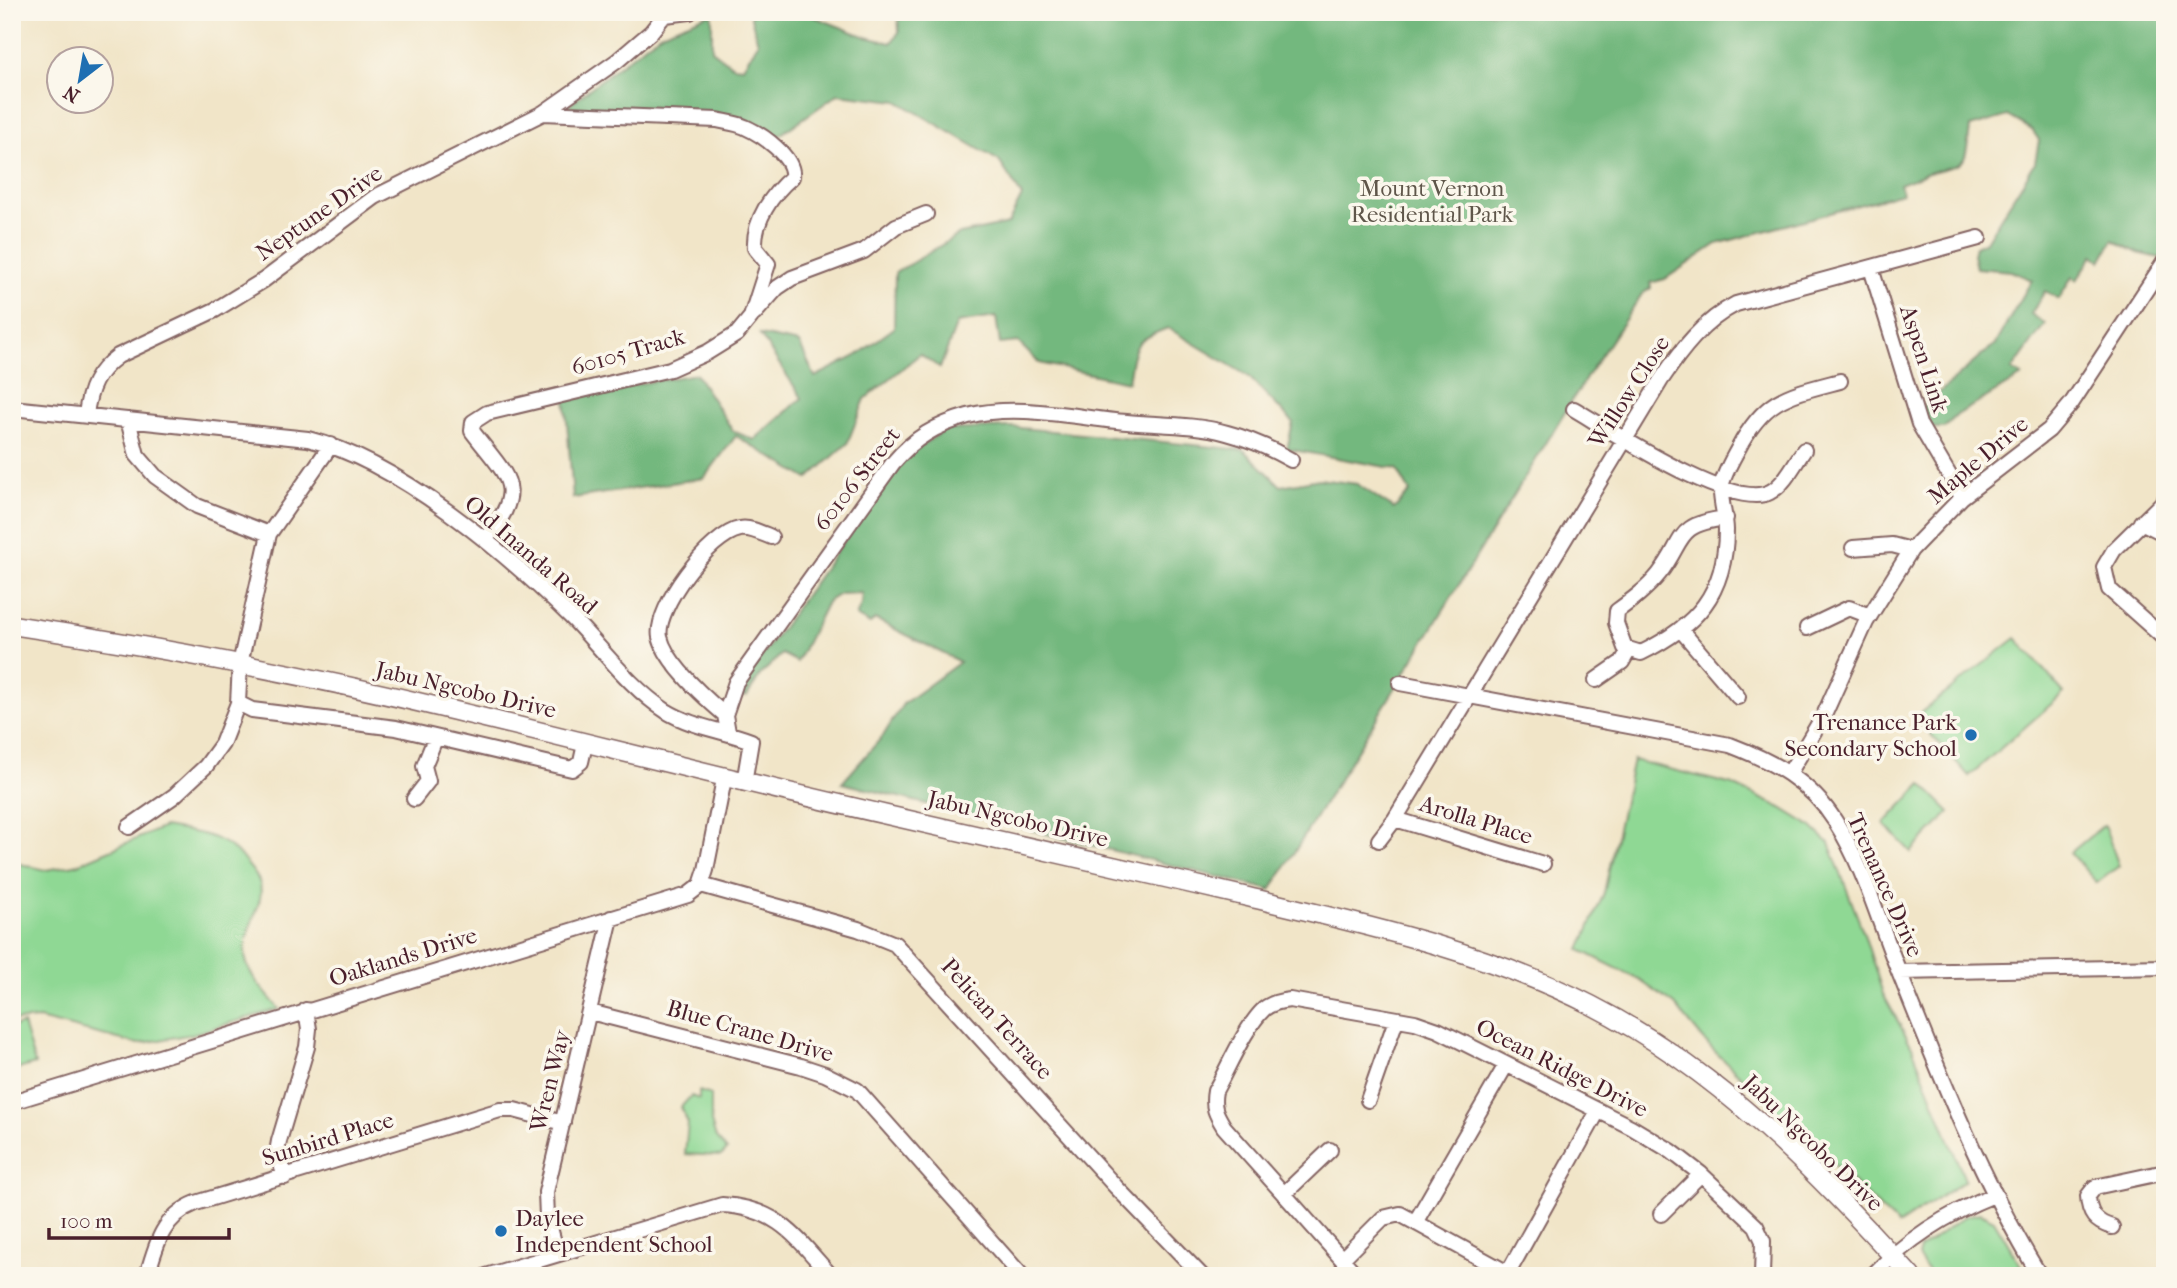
<svg xmlns="http://www.w3.org/2000/svg" width="2177" height="1288" font-family="'IM FELL French Canon',serif">
  <rect width="100%" height="100%" fill="#fbf7ec"/>
  <filter id="ink" filterUnits="userSpaceOnUse"><feTurbulence type="fractalNoise" baseFrequency=".0143" numOctaves="2"/><feDisplacementMap in="SourceGraphic" scale="14" xChannelSelector="R" yChannelSelector="G"/><feConvolveMatrix kernelMatrix="1 2 1 2 8 2 1 2 1" color-interpolation-filters="sRGB"/></filter>
  <filter id="wash" filterUnits="userSpaceOnUse"><feTurbulence type="fractalNoise" baseFrequency=".00686" numOctaves="4" result="noise"/><feDisplacementMap in="SourceGraphic" scale="28" xChannelSelector="R" yChannelSelector="G"/><feGaussianBlur stdDeviation="1.57" result="paint"/><feColorMatrix in="noise" values="0 0 0 0 0 0 0 0 0 0 0 0 0 0 0 0 0 1.4 0 .05"/><feComposite in="paint" operator="in"/></filter>
  <g filter="url(#wash)">
    <rect width="100%" height="100%" fill="#f1e5c8"/>
    <!-- green -->
    <path fill="#8fd894" stroke="#6c7c60" stroke-width="2" d="M2016,638l48,55 -95,83 -54,-59z
      M1633,760l100,25 48,23 31,19 17,16 35,91 19,60 29,53 53,133 -67,45 -190,-180 -33,-40 -37,-26 -58,-29 24,-57z
      M1922,784l28,28 -39,40 -27,-28z
      M2104,825l15,41 -22,17 -27,-30z
      M164,827c36,6 61,7 84,38 9,11 15,18 12,33 -4,20 -19,41 -14,62 4,19 22,34 33,49l-87,25 -54,10 -99,-25 -27,2v-159l34,8 29,-5z
      M23,1024l12,40 -23,7v-44z
      M699,1091l12,4v27l5,16 11,12 -6,6 -36,-2 3,-31 -7,-16 10,-11 8,3z
      M1980,1213l14,7 33,56h-96l-13,-20 2,-7 45,-33z"/>
    <!-- forest -->
    <path fill="#73b87e" stroke="#5e6c54" stroke-width="2" d="M759,12h43l64,25 25,6 8,-11 -1,-20h1267v238l-5,8 -22,-5 -25,-13 -12,21 -8,-6 -16,25 -5,-3 -13,22 -14,-8 -14,23 14,10 -33,46 10,6 -65,39 -13,13h-18l-7,-18 76,-66 37,-64 -21,-9 -35,-3 -3,-13 2,-9 11,-5 49,-78 4,-23 -7,-10 -24,-14 -38,11c-5,47 -6,34 -45,47 -8,3 -16,7 -25,10l2,9 -185,51 -52,35 -15,4 1,5 -9,6 -54,81 -317,515 -429,-107 41,-47 20,-32 57,-42 -85,-43 -5,5 -14,-8 5,-11 1,-12 -22,1 -13,8 -30,60 -15,-8 -22,21 -13,21 -14,1 154,-217 23,-26 34,-24 67,-3 233,23 37,36 38,-7 38,5 37,25 16,-17 -13,-23 -110,-20 6,-27 -45,-46 -80,-48c-36,13 -34,18 -40,54l-89,-19 -21,-21 -18,2 -4,-27 -39,6 -17,45 -20,-14 -55,45 -18,45 -39,35 -72,-43 -32,42 -131,20 -8,-102 131,-22 37,57 21,9 48,-42 -42,-63 39,8 16,34 41,-21 38,-28 1,-55 65,-39 48,-10 14,-28 -23,-35 -102,-60 -59,-7 -64,45 -43,-23 -170,-5 100,-78 51,-20v37l21,16 10,1 15,-24 -8,-29z"/>
    <g fill="none" stroke-linecap="round" stroke-linejoin="round">
      <!-- stream -->
      <path stroke="#72bfec" stroke-width="3.5" d="M2145,12v1"/>
    </g>
  </g>
  <g filter="url(#ink)">
    <g fill="none" stroke-linecap="round" stroke-linejoin="round">
      <!-- minor casing -->
      <g stroke="#846462" stroke-width="18">
        <path id="minor" d="M665,15l25,-3
          M1871,268l48,156 43,73
          M754,314l23,-26 15,-10 72,-27 32,-25 30,-12
          M12,408l296,31c90,22 198,114 263,178 31,31 58,70 95,94 26,16 56,19 85,30l-7,42
          M1574,409c36,21 159,103 196,83 14,-7 25,-29 34,-42
          M86,415c3,-26 10,-43 32,-59l97,-46 49,-30 111,-83 168,-84 74,-52 34,-29 16,-20
          M128,420l9,35 18,21 42,30 72,28
          M2165,500l-51,50 -10,17 5,22 56,50
          M1726,518c-53,7 -40,22 -67,56 -12,15 -27,26 -42,37l-1,12 9,25 16,5c55,-27 85,-59 85,-123 0,-13 -6,-29 -5,-42 2,-13 11,-28 17,-39 27,-51 49,-54 102,-68
          M2141,522l24,12
          M485,540c43,-54 24,-60 -13,-109l1,-9 14,-9 183,-44 38,-17 29,-18 14,-17 17,-53 -13,-16c-2,-27 17,-54 37,-71 3,-20 -31,-43 -47,-50 -8,-4 -19,-5 -28,-7l-174,-7
          M1853,548l39,-3 19,5
          M1807,628l42,-20 21,8
          M1680,629l58,68
          M1596,680l26,-18 7,-12
          M1400,683l330,62c42,16 80,36 105,76 29,45 44,102 64,151 41,103 83,209 141,304
          M238,703l14,7 144,18 176,41 9,-7 4,-18
          M725,715c-20,-17 -59,-52 -65,-78 -6,-28 50,-103 80,-108 10,-2 21,4 31,8
          M728,732l-3,-17 11,-33 157,-219c21,-25 43,-38 75,-47 50,-13 108,2 159,6 32,3 68,2 100,11 23,6 43,15 64,27
          M1790,772l35,-59 41,-91 45,-72 51,-53 87,-67 22,-26 94,-143
          M414,799l14,-18 -4,-15 11,-27
          M1395,819l148,45
          M129,827l45,-31 32,-30 16,-22 16,-41 2,-39 29,-130 62,-89
          M1379,840l16,-21 266,-439c20,-30 42,-59 75,-76l243,-66
          M701,885l157,44 37,15 221,243 86,89
          M1899,972l266,-5
          M590,1012l211,54 24,8 32,16 165,186
          M1368,1100l28,-80
          M12,1102l676,-207 13,-10 5,-15 18,-91
          M285,1177l-8,-25 2,-11 28,-94 2,-18 -3,-19
          M1285,1193l45,-43
          M1661,1214l40,-40
          M1416,1221l90,-156
          M2112,1227c-17,-5 -23,-13 -24,-31l7,-9 70,-15
          M557,1253l-10,-36 -1,-25 65,-274
          M1342,1259l41,-41 17,-4 113,62
          M1508,1273l90,-162
          M147,1276c9,-32 16,-60 49,-73l304,-93h14l49,13
          M486,1276l236,-71c56,3 74,32 109,71
          M1357,1276l-133,-149c-8,-13 -12,-20 -9,-36 13,-23 30,-64 49,-82 7,-6 16,-8 26,-9l125,22 23,8 193,97 40,24 30,23 55,52 7,15 -1,35
          M1872,1276c35,-37 74,-62 122,-81"/>
      </g>
      <!-- major casing -->
      <g stroke="#846462" stroke-width="21">
        <path id="major" d="M12,625c146,22 291,49 435,84 147,35 293,73 440,106 121,27 241,54 361,82 118,28 234,53 343,108 126,64 226,167 320,271"/>
      </g>
      <!-- minor -->
      <use href="#minor" stroke="#fff" stroke-width="14"/>
      <!-- major -->
      <use href="#major" stroke="#fff" stroke-width="18"/>
    </g>
  </g>
  <!-- markers -->
  <g fill="#1f6fb2" stroke="#fbf7ec" stroke-width="2.5">
    <circle cx="1971" cy="735" r="7"/>
    <circle cx="501" cy="1231" r="7"/>
  </g>
  <g text-anchor="middle" dominant-baseline="central" stroke-width="7" stroke-linejoin="round" paint-order="stroke">
    <!-- park labels -->
    <g font-size="23" fill="#5f564a" stroke="#fbf7ec">
      <text x="1432" y="188">Mount Vernon<tspan x="1432" dy="26">Residential Park</tspan></text>
    </g>
    <!-- street labels -->
    <g font-size="23" fill="#4a1f2b" stroke="#fbf7ec">
      <text transform="translate(319 213) rotate(-35)">Neptune Drive</text>
      <text transform="translate(628 352) rotate(-16)">60105 Track</text>
      <text transform="translate(1924 359) rotate(72)">Aspen Link</text>
      <text transform="translate(1629 392) rotate(-57)">Willow Close</text>
      <text transform="translate(1978 460) rotate(-40)">Maple Drive</text>
      <text transform="translate(857 479) rotate(-52)">60106 Street</text>
      <text transform="translate(531 555) rotate(41)">Old Inanda Road</text>
      <text transform="translate(466 690) rotate(13)">Jabu Ngcobo Drive</text>
      <text transform="translate(1018 819) rotate(13)">Jabu Ngcobo Drive</text>
      <text transform="translate(1476 820) rotate(17)">Arolla Place</text>
      <text transform="translate(1885 885) rotate(66)">Trenance Drive</text>
      <text transform="translate(403 957) rotate(-17)">Oaklands Drive</text>
      <text transform="translate(997 1019) rotate(48)">Pelican Terrace</text>
      <text transform="translate(750 1031) rotate(16)">Blue Crane Drive</text>
      <text transform="translate(1562 1068) rotate(27)">Ocean Ridge Drive</text>
      <text transform="translate(550 1081) rotate(-76)">Wren Way</text>
      <text transform="translate(328 1139) rotate(-17)">Sunbird Place</text>
      <text transform="translate(1813 1143) rotate(44)">Jabu Ngcobo Drive</text>
    </g>
    <!-- poi labels -->
    <g font-size="23" fill="#4a1f2b" stroke="#fbf7ec" text-anchor="end">
      <text x="1957" y="722">Trenance Park<tspan x="1957" dy="26">Secondary School</tspan></text>
      <text x="515" y="1218" text-anchor="start">Daylee<tspan x="515" dy="26">Independent School</tspan></text>
    </g>
  </g>
  <!-- margin -->
  <rect width="2177" height="1288" fill="none" stroke="#fbf7ec" stroke-width="42"/>
  <!-- north arrow -->
  <g transform="translate(80 80) rotate(211)"><circle r="33" fill="#fbf7ec" stroke="#b4a19f" stroke-width="2"/>
  <path d="M0-5L12 26L0 18L-12 26Z" fill="#1f6fb2"/>
  <text y="-10" font-size="19" font-weight="bold" text-anchor="middle" fill="#4a1f2b">N</text>
  </g>
  <!-- scale -->
  <path d="M49 1228v10h180v-10" fill="none" stroke="#4a1f2b" stroke-width="3.5"/>
  <text x="60" y="1228" font-size="21" fill="#4a1f2b" stroke="#fbf7ec" stroke-width="5" paint-order="stroke">100 m</text>
</svg>
